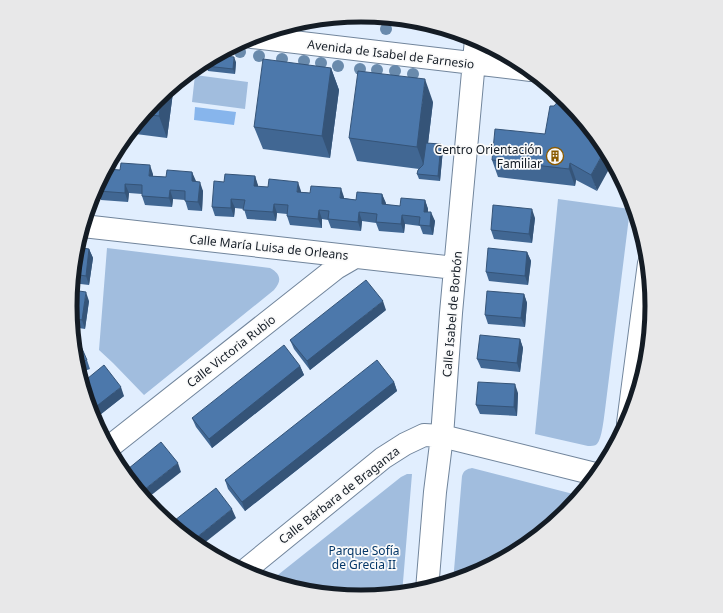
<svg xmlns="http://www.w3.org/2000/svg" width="723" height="613" font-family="'Noto Sans',sans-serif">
  <rect width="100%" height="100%" fill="#e1eefe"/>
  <!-- green -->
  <path fill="#a1bdde" d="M195,75l53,7 -3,27 -53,-7z
    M558,199l72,10 -25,201c-1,7 -3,29 -8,34 -2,2 -6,2 -9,2l-53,-12z
    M107,248l163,20c11,6 12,13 4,22l-130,105 -31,-32 -14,-13z
    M472,468l109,28 -14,17 -44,36 -50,27 -20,6 9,-106c2,-6 5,-7 10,-8z
    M407,474h5l-10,120 -41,4 -57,-6 -35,-10 132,-105z"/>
  <!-- water -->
  <path fill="#87b5ec" d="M195,107l41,5 -2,13 -40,-5z"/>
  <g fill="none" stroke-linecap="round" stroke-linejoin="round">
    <!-- minor casing -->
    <g stroke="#71859c" stroke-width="24">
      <path id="minor" d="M252,37l279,33
        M83,226l372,42
        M628,423l21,-160
        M108,448l228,-180 19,-11
        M243,572l140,-114 22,-14 19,-9 18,1 157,39
        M427,590l8,-98 7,-56 9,-123 25,-274"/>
    </g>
    <!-- minor -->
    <use href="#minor" stroke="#fff" stroke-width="22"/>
  </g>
  <!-- trees -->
  <g fill="#698aac">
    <circle cx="386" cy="29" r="6"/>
    <circle cx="240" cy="52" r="6"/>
    <circle cx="259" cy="56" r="6"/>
    <circle cx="282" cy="59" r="6"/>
    <circle cx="304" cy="61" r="6"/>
    <circle cx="321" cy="63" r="6"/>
    <circle cx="338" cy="66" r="6"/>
    <circle cx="360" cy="69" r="6"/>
    <circle cx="377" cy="70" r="6"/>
    <circle cx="395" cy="71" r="6"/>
    <circle cx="413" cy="74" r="6"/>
  </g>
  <!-- wall -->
  <path fill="#416793" d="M236,62l-1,12 -27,-3 -2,-5z
    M331,68l8,22 -9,68 -67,-9 -9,-22z
    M174,85l-7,53 -39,-5 28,-33z
    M433,102l-5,41 15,6 -3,32 -21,-2 -2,-5 2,-5 -62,-8 -8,-23z
    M571,105l26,86 -21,-11 -1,6 -77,-9 -6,-17 53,-26z
    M109,163l3,7 41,4v2l13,1 26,-5 3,10 8,9 -1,20 -14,-1 -3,-10 -12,-1 -1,8 -27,-2 -3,-9v-2l-13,-1 -1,9 -27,-2 -3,-10 -3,-1z
    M255,176l3,11 43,4v1l43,5v1l12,2 26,-6 4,11 14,1 25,-6 3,9v3l7,9 -2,14 -10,-1 -3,-8 -15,-2 -1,9 -25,-2 -3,-8 -14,-2 -1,10 -30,-3 -3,-8 -6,-1v9l-32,-3 -3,-9v-2l-10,-1 -1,8 -29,-2 -3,-10 -9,-1 -1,9 -19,-1 -3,-9 12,-25z
    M535,218l-3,25 -38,-4 -3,-9z
    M76,249h13l4,9 -4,27 -17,-2z
    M527,252l4,9 -3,24 -39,-4 -3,-9z
    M524,294l3,9 -2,24 -37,-3 -3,-9z
    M89,301l-4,28 -13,-2 -2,-21z
    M386,310l-76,60 -16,-21 -4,-9z
    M520,339l3,9 -3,24 -39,-4 -4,-9z
    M87,360l3,9 -11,4 -3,-10z
    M300,366l4,9 -92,73 -16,-21 -4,-9z
    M394,382l3,9 -152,120 -17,-22 -3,-9z
    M82,383l42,13 -28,22 -6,-8z
    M518,393l-1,23 -37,-2 -4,-9z"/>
  <!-- shaded-wall -->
  <path fill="#355478" d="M234,57l2,5 -1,12 -2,-5z
    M331,68l8,22 -9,68 -8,-22z
    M425,79l8,23 -8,67 -8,-22z
    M174,85l-7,53 -8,-22 3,-21z
    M441,144l2,5 -3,32 -2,-5z
    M606,148l7,14 -16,29 -6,-16z
    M109,163l3,6 -1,9 -3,-9v-4z
    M570,163l6,17 -1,6 -6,-17z
    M150,165l3,9 -1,11 -3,-9z
    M192,172l4,9 -1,9 -3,-9z
    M255,176l3,9v10l-4,-9z
    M200,182l3,9 -1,20 -4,-9z
    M298,182l3,9v10l-4,-9z
    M125,184l4,9 -1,9 -3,-9z
    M341,188l3,9 -1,10 -3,-9z
    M170,190l3,9 -1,8 -3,-9z
    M382,194l4,9 -1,10 -3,-9z
    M231,199l4,9 -1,9 -3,-9z
    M425,200l3,9 -1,12 -3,-9z
    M274,204l3,9 -1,8 -3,-9z
    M532,209l3,9 -3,25 -3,-9z
    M319,210l3,9v9l-4,-9z
    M359,212l3,9 -1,10 -3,-9z
    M431,212l4,9 -2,14 -3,-9z
    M402,215l3,9 -1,9 -3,-9z
    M89,249l4,9 -4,27 -3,-9z
    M527,252l4,9 -3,24 -3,-9z
    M86,292l3,9 -4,28 -3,-9z
    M524,294l3,9 -2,24 -4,-9z
    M383,301l3,9 -76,60 -3,-9z
    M520,339l3,9 -3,24 -3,-9z
    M300,366l4,9 -92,73 -3,-9z
    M394,382l3,9 -152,120 -3,-9z
    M515,384l3,9 -1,23 -3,-9z
    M121,387l3,9 -28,22 -3,-9z
    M178,463l3,9 -36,28 -5,-7z
    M232,509l4,9 -38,30 -7,-6z"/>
  <!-- building -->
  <path fill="#4c78ab" stroke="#355478" d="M216,55l18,2 -1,12 -27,-3 1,-6z
    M263,59l68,9 -9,68 -68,-9z
    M358,71l67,8 -8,68 -68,-9z
    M162,95l-3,21 -15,-2 12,-14z
    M561,98l10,7 33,40 2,3 -15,27 -21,-12 -1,6 -77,-9 3,-31 50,5 5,-28h4z
    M426,143l15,1 -3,32 -21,-2 1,-4 5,-5z
    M121,163l29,2 -1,11 17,1 1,-7 25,2v9l8,1 -2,20 -13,-1v-10l-15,-1 -1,8 -27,-2v-11l-17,-1v9l-27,-2 1,-8 9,-18v4l12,1z
    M225,174l30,2 -1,10 14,1 1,-8 29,3 -1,10 13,1 1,-7 30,2 -1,10 16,2 1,-8 25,2v10l18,2 1,-8 24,2 -1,12h7l-1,14 -11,-1 1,-8 -18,-2 -1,9 -25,-2 1,-8 -18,-2 -1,10 -30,-3 1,-8 -10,-1 -1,9 -31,-3 1,-11 -14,-1 -1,8 -30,-2 2,-10 -14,-1v9l-19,-1 2,-26 10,1z
    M493,205l39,4 -3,25 -38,-4z
    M76,247l13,2 -3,27 -13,-2z
    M488,248l39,4 -2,24 -39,-4z
    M366,280l17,21 -76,60 -17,-21z
    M72,290l14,2 -4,28 -11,-2 -1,-12z
    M487,291l37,3 -3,24 -36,-3z
    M76,335l11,25 -11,4 -3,-28z
    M480,335l40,4 -3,24 -40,-4z
    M284,345l16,21 -91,73 -17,-21z
    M377,360l17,22 -152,120 -17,-22z
    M104,365l17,22 -28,22 -6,-7 -5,-19z
    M478,382l37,2 -1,23 -38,-2z
    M161,442l17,21 -38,30 -17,-20z
    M216,488l16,21 -41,33 -21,-18z"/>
  <!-- icons -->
  <defs>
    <g id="building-ring" transform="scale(0.9)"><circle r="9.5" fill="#fafafa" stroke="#8a5a00" stroke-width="1.5"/><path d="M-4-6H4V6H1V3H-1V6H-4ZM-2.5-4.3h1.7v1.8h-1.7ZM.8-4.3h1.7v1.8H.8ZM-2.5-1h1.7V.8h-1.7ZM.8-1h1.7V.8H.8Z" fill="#8a5a00"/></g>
  </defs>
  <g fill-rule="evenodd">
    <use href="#building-ring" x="555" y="156"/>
  </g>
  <g text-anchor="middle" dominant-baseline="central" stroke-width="3.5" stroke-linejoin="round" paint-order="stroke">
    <!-- street labels -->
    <g font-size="12" fill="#141c25" stroke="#fafafa">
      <text transform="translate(391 54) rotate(7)">Avenida de Isabel de Farnesio</text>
      <text transform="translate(269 247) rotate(6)">Calle María Luisa de Orleans</text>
      <text transform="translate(452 314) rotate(-85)">Calle Isabel de Borbón</text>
      <text transform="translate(231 351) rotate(-38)">Calle Victoria Rubio</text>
      <text transform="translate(339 495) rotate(-38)">Calle Bárbara de Braganza</text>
    </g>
    <!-- poi labels -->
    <g font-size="12" fill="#141c25" stroke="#fafafa" text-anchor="end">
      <text x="542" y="149">Centro Orientación<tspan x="542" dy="14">Familiar</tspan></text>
    </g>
    <!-- park labels -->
    <g font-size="12" fill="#063869" stroke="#fafafa">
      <text x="364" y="550">Parque Sofía<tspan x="364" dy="14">de Grecia II</tspan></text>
    </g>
  </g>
  <!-- crop -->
  <path d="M0 0H723V613H0ZM77 306a284 284 0 1 1 568 0a284 284 0 1 1-568 0Z" fill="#e8e8e9" fill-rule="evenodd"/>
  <path fill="none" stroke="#141c25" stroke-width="5" d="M77 306a284 284 0 1 1 568 0a284 284 0 1 1-568 0Z"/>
</svg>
